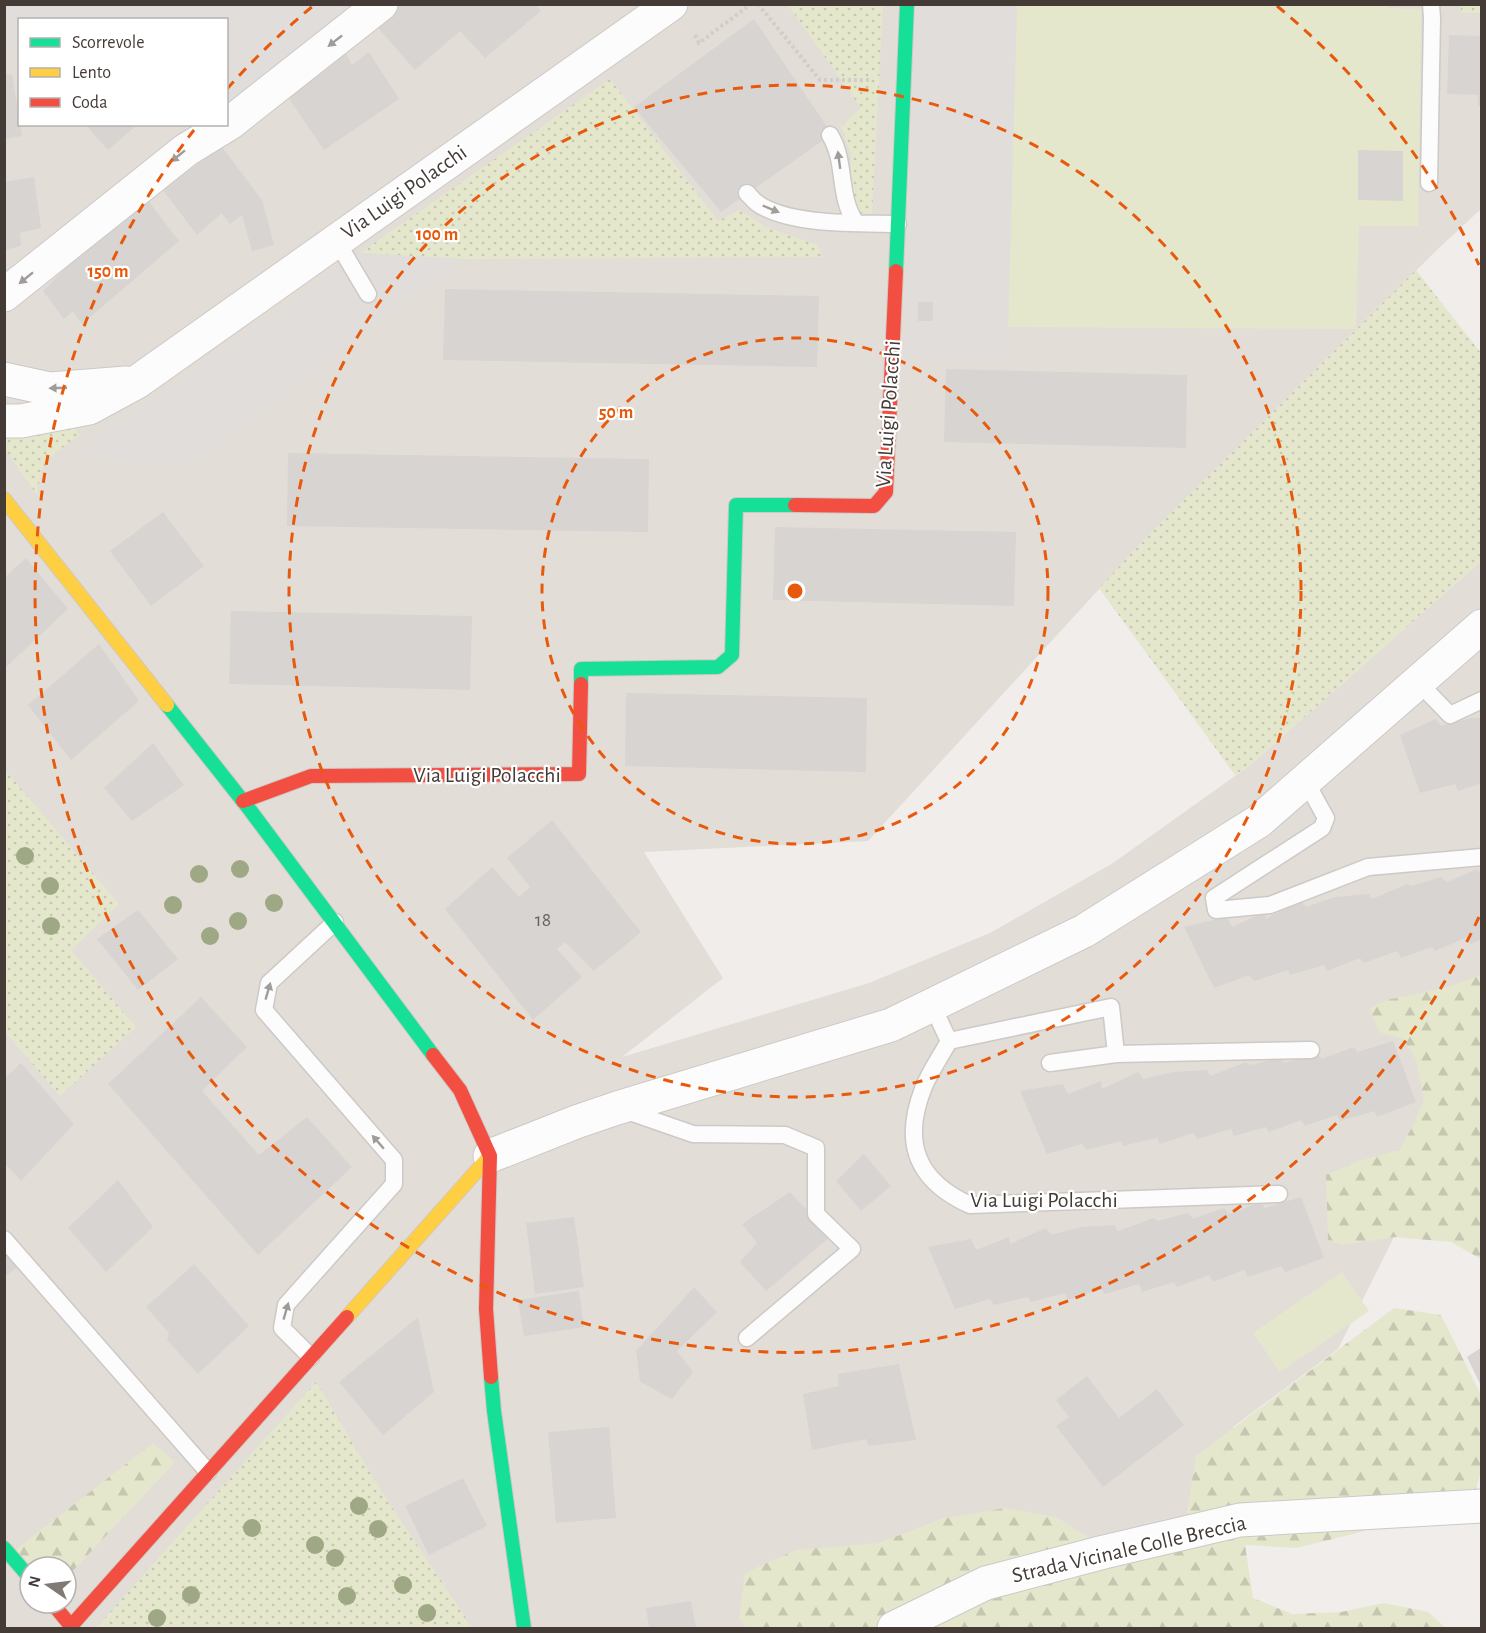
<svg xmlns="http://www.w3.org/2000/svg" width="1486" height="1633" font-family="'Alegreya Sans',sans-serif">
  <defs>
    <pattern id="grass-dots" width="8" height="8" patternUnits="userSpaceOnUse" patternTransform="scale(1.5)"><rect width="8" height="8" fill="#e5e7cd"/><path d="M2 2h.1M6 6h.1" fill="none" stroke="#c6c7b1" stroke-width="1.8" stroke-linecap="round"/></pattern>
    <pattern id="forest-firs" width="22" height="20" patternUnits="userSpaceOnUse" patternTransform="scale(1.5)"><rect width="22" height="20" fill="#e5e7cd"/><path d="M5 1l3.5 6h-7zM16 11l3.5 6h-7z" fill="#c6c7b1"/></pattern>
  </defs>
  <rect width="100%" height="100%" fill="#f0edea"/>
  <!-- residential -->
  <path fill="#e3ddd8" fill-rule="evenodd" d="M5,5h1476v204l-41,38 -295,292 -277,302 -224,11 79,126 -101,79 247,-74 121,-50 123,-70 136,-97 232,-205v511l-87,165 -56,112 -105,78 23,115 -246,65 -43,21h-962zM20,20h206v104h-206zM30,1567h36v36h-36z"/>
  <!-- grass -->
  <path fill="url(#grass-dots)" d="M788,5h95l-11,209 -16,-1 -5,-10v-48l-10,-29 20,-18z
    M1461,5h20v8h-20z
    M610,79l108,142 21,-11 27,17 52,18 4,12 -360,2 -102,-6z
    M1416,270l65,83v208l-232,205 -14,9 -136,-187 46,-49z
    M65,416l15,19 -25,18 -14,18 -4,24 -32,-46 -1,-20z
    M6,771l113,133 -48,46 65,77 -76,69 -55,-64z
    M316,1382l69,115 81,121 4,10h-374z"/>
  <!-- forest -->
  <path fill="url(#forest-firs)" d="M1481,975v284l-30,-17 -57,-5 -52,8 -14,-5 -2,-65 30,-13 43,-12 15,-26 10,-25 -8,-40 -13,-20 -24,-7 -9,-24 17,-8 58,-12z
    M1394,1308l47,7 41,82 -1,75 -7,22 -117,39 -61,15 -51,-3 8,53 39,16 49,-2 43,-9 44,9 18,16h-699l-8,-10 6,-45 51,-23 83,-7 62,-24 64,-11 51,9 35,22 111,-3 -15,-24 9,-56z
    M153,1443l22,19 -109,116v-11h-36l-16,-16z"/>
  <!-- pitch -->
  <path fill="#e5e7cd" d="M1387,4v4l34,1 -3,217h-59l-3,103 -348,-2 9,-322z
    M1342,1272l27,39 -89,61 -27,-39z"/>
  <!-- parking -->
  <path fill="#e1dddb" d="M5,5h373l-151,113 -1,-98h-206l-1,24 -14,3z
    M916,5h101l-10,355 -101,-3z
    M360,253l102,6 -277,209 -101,-12 -3,-6z"/>
  <!-- building -->
  <path fill="#d8d4d1" d="M392,4h143l6,7 -56,47 -25,-27 -45,39 -44,-50z
    M754,19l78,115 -111,78 -87,-105z
    M1449,35l33,1v70h-4v-11l-31,-1z
    M342,46l10,19 17,-13 30,47 -75,51 -37,-54z
    M12,74l10,62 -18,3v-64z
    M85,124h53l-30,26z
    M222,147l40,53 12,45 -22,6 -10,-36 -12,9 -8,-11 -25,22 -35,-46z
    M1358,150l45,1v50l-45,-1z
    M34,177l7,51 -21,5 1,13 -17,4v-68z
    M143,194l36,47 -97,83 -9,-13 -9,8 -21,-28 19,-19 -5,-5z
    M445,289l374,7 -2,71 -374,-7z
    M918,302h15v19h-15z
    M946,369l241,6 -1,73 -242,-6z
    M288,453l361,6 -1,73 -361,-6z
    M163,512l41,54 -53,40 -41,-55z
    M775,527l241,5 -2,74 -241,-6z
    M26,558l42,51 -64,60v-91z
    M231,611l241,5 -2,74 -241,-6z
    M99,644l40,57 -68,59 -43,-55z
    M626,693l241,5 -1,74 -241,-6z
    M1471,718h11v65l-24,8 -3,-7 -35,9 -20,-58 36,-16 5,7z
    M153,743l31,42 -52,36 -28,-33z
    M552,820l89,112 -47,39 -29,-29 -8,7 25,28 -49,43 -88,-111 47,-42 27,30 11,-10 -23,-29z
    M1477,869l5,5v65l-11,5 -4,-7 -32,14 -3,-4 -31,11 -4,-7 -33,12 -4,-5 -33,13 -3,-6 -34,10 -2,-5 -34,11 -5,-6 -35,13 -30,-61 43,-10 5,10 32,-15 2,7 35,-19 5,7 29,-10 34,-3 3,5 35,-15 4,2 30,-9 6,5z
    M138,910l40,49 -40,31 -41,-51z
    M201,997l46,50 -45,44 57,64 48,-38 45,50 -94,88 -150,-171z
    M1393,1041l23,61 -39,15 -3,-6 -34,10 -3,-6 -32,11 -4,-6 -32,12 -3,-5 -32,9 -3,-7 -34,10 -4,-6 -33,11 -3,-6 -34,8 -2,-5 -35,9 -4,-6 -35,10 -27,-63 43,-7 5,10 33,-13 1,8 36,-17 5,7 30,-7 34,-2 3,6 36,-14 4,3 30,-7 5,5 31,-11 6,7 32,-12 3,5z
    M21,1063l53,61 -53,57 -16,-18v-85z
    M864,1154l27,32 -30,25 -25,-30z
    M118,1180l35,47 -47,45 -38,-44z
    M790,1192l41,44 -65,55 -26,-29 17,-19 -15,-19z
    M1301,1197l23,61 -39,14 -4,-6 -33,11 -4,-7 -31,12 -4,-7 -32,12 -3,-5 -32,10 -3,-8 -34,10 -4,-5 -33,11 -3,-7 -34,9 -3,-5 -34,8 -4,-6 -35,10 -27,-62 43,-8 5,11 33,-13 1,7 36,-16 5,7 30,-8 34,-2 3,6 36,-13 3,3 31,-8 5,6 31,-11 5,6 32,-12 4,6z
    M574,1217l10,70 -49,7 -9,-71z
    M4,1249l15,17 -15,11z
    M194,1264l55,62 -51,48 -31,-34 2,-7 -23,-26z
    M694,1287l23,25 -40,39 16,21 -21,27 -32,-17 -4,-31z
    M579,1291l5,36 -60,9 -6,-36z
    M418,1317l16,75 -51,43 -44,-53z
    M1482,1347v41l-15,-31z
    M899,1364l17,76 -47,6 -3,-7 -54,11 -9,-56 36,-8 -1,-12z
    M1087,1376l32,42 38,-29 27,36 -81,62 -47,-61 13,-9 -13,-17z
    M609,1427l7,91 -60,5 -8,-91z
    M463,1478l24,48 -58,29 -24,-49z
    M691,1601l5,27h-47l-3,-20z"/>
  <g fill="none" stroke-linecap="round" stroke-linejoin="round">
    <!-- lane casing -->
    <g stroke="#ccc9c6" stroke-width="19">
      <path id="lane" d="M830,135c17,28 7,60 26,88
        M1429,183l3,-165 -1,-14
        M747,193c3,3 7,8 10,10 31,23 104,20 141,21
        M336,240l32,54
        M1418,682l32,33 32,-15
        M1305,780l21,38 -4,10 -108,70 2,12 54,-5 98,-38 114,-10
        M932,1005l17,36 162,-34 5,47 195,-4
        M949,1041c-8,15 -20,32 -26,48 -21,54 -6,92 47,116l309,-11
        M1050,1063l66,-9
        M624,1110l69,24 92,1 31,13v66l36,35 -105,89
        M4,1239l204,233
        M311,1357l-29,-29 4,-23 108,-121v-24l-130,-150 5,-27 66,-61"/>
    </g>
    <!-- street casing -->
    <g stroke="#ccc9c6" stroke-width="35">
      <path id="street" d="M4,295l182,-145 44,-27 151,-119
        M4,379l46,10 76,-6
        M4,421h17l68,-13 48,-26 534,-378
        M490,1156l86,-34 41,-14 274,-83 193,-94 175,-110 223,-195
        M894,1628l92,-45 118,-31 136,-32 242,-14"/>
    </g>
    <!-- fast casing -->
    <g stroke="#d0c9c3" stroke-width="16">
      <path id="fast" d="M896,271l11,-267
        M581,684v-15l137,-2 14,-12 4,-150h59
        M167,705l83,105 183,245
        M491,1377l3,34 30,217
        M4,1548l26,30"/>
    </g>
    <!-- slow casing -->
    <g stroke="#d0c9c3" stroke-width="16">
      <path id="slow" d="M4,499l163,206
        M347,1317l143,-161"/>
    </g>
    <!-- jam casing -->
    <g stroke="#d0c9c3" stroke-width="16">
      <path id="jam" d="M795,505l79,1 12,-14 10,-221
        M243,801l68,-25 268,-2 2,-90
        M433,1055l27,35 30,66 -4,153 5,68
        M52,1603l19,23 276,-309"/>
    </g>
    <!-- path -->
    <path stroke="#d0cdcb" stroke-width="4" stroke-dasharray="3 3" stroke-linecap="butt" d="M758,4l62,76h51
      M695,35l4,8 52,-39"/>
    <!-- lane -->
    <use href="#lane" stroke="#fdfcfc" stroke-width="16"/>
    <!-- street -->
    <use href="#street" stroke="#fdfcfc" stroke-width="33"/>
    <!-- fast -->
    <use href="#fast" stroke="#16e098" stroke-width="14"/>
    <!-- slow -->
    <use href="#slow" stroke="#ffcf43" stroke-width="14"/>
    <!-- jam -->
    <use href="#jam" stroke="#f24e42" stroke-width="14"/>
  </g>
  <!-- trees -->
  <g fill="#9fa884">
    <circle cx="25" cy="856" r="9"/>
    <circle cx="240" cy="869" r="9"/>
    <circle cx="199" cy="874" r="9"/>
    <circle cx="50" cy="886" r="9"/>
    <circle cx="274" cy="903" r="9"/>
    <circle cx="173" cy="905" r="9"/>
    <circle cx="238" cy="921" r="9"/>
    <circle cx="51" cy="926" r="9"/>
    <circle cx="210" cy="936" r="9"/>
    <circle cx="359" cy="1506" r="9"/>
    <circle cx="252" cy="1528" r="9"/>
    <circle cx="378" cy="1529" r="9"/>
    <circle cx="315" cy="1545" r="9"/>
    <circle cx="335" cy="1558" r="9"/>
    <circle cx="403" cy="1585" r="9"/>
    <circle cx="191" cy="1595" r="9"/>
    <circle cx="347" cy="1596" r="9"/>
    <circle cx="427" cy="1613" r="9"/>
    <circle cx="157" cy="1618" r="9"/>
  </g>
  <!-- one-way arrows -->
  <defs><path id="oneway-solid" d="M-6-.8H1V-3.2L6.5 0L1 3.2V.8H-6Z" transform="scale(1.5)"/></defs>
  <g fill="#a09c9a">
    <use href="#oneway-solid" transform="translate(335 41) rotate(142)"/>
    <use href="#oneway-solid" transform="translate(178 156) rotate(141)"/>
    <use href="#oneway-solid" transform="translate(839 160) rotate(-98)"/>
    <use href="#oneway-solid" transform="translate(771 209) rotate(23)"/>
    <use href="#oneway-solid" transform="translate(26 278) rotate(141)"/>
    <use href="#oneway-solid" transform="translate(58 388) rotate(178)"/>
    <use href="#oneway-solid" transform="translate(268 991) rotate(-74)"/>
    <use href="#oneway-solid" transform="translate(378 1142) rotate(-131)"/>
    <use href="#oneway-solid" transform="translate(286 1311) rotate(-74)"/>
  </g>
  <!-- distance rings -->
  <g fill="none" stroke="#e8590c" stroke-width="3" stroke-dasharray="10 8">
    <circle cx="795" cy="591" r="253"/>
    <circle cx="795" cy="591" r="506"/>
    <path d="M1479 917A758 758 0 1 1 194 130M227 89A758 758 0 0 1 313 6M1277 6A758 758 0 0 1 1479 265"/>
  </g>
  <g text-anchor="middle" dominant-baseline="central" stroke-width="4.5" stroke-linejoin="round" paint-order="stroke">
    <!-- number labels -->
    <g font-size="20" fill="#6a635f">
      <text x="543" y="920">18</text>
    </g>
    <!-- street labels -->
    <g font-size="22" fill="#443b37" stroke="#fff">
      <text transform="translate(404 192) rotate(-35)">Via Luigi Polacchi</text>
      <text transform="translate(888 414) rotate(-86)">Via Luigi Polacchi</text>
      <text x="487" y="775">Via Luigi Polacchi</text>
      <text x="1044" y="1200">Via Luigi Polacchi</text>
      <text transform="translate(1129 1549) rotate(-13)">Strada Vicinale Colle Breccia</text>
    </g>
  </g>
  <circle cx="795" cy="591" r="9" fill="#e8590c" stroke="#fff" stroke-width="3"/>
  <g font-size="18" text-anchor="middle" font-weight="bold" fill="#e8590c" stroke="#fff" stroke-width="4.5" stroke-linejoin="round" paint-order="stroke">
    <text x="437" y="240">100 m</text>
    <text x="108" y="277">150 m</text>
    <text x="616" y="418">50 m</text>
  </g>
  <!-- border -->
  <rect width="1486" height="1633" fill="none" stroke="#443b37" stroke-width="12"/>
  <!-- legend -->
  <rect x="18" y="18" width="210" height="108" fill="#ffffff" stroke="#b4b1af" stroke-width="1.5"/>
  <rect x="30" y="38" width="30" height="9" fill="#16e098" stroke="#b4b1af" stroke-width="1.5"/>
  <text x="72" y="48" font-size="18" fill="#443b37">Scorrevole</text>
  <rect x="30" y="68" width="30" height="9" fill="#ffcf43" stroke="#b4b1af" stroke-width="1.5"/>
  <text x="72" y="78" font-size="18" fill="#443b37">Lento</text>
  <rect x="30" y="98" width="30" height="9" fill="#f24e42" stroke="#b4b1af" stroke-width="1.5"/>
  <text x="72" y="108" font-size="18" fill="#443b37">Coda</text>
  <!-- north arrow -->
  <g transform="translate(48 1585) rotate(284)"><circle r="28" fill="#ffffff" stroke="#b4b1af" stroke-width="1.5"/>
  <path d="M0-4.5L10 22L0 15L-10 22Z" fill="#807976"/>
  <text y="-9" font-size="16" font-weight="bold" text-anchor="middle" fill="#443b37">N</text>
  </g>
</svg>
